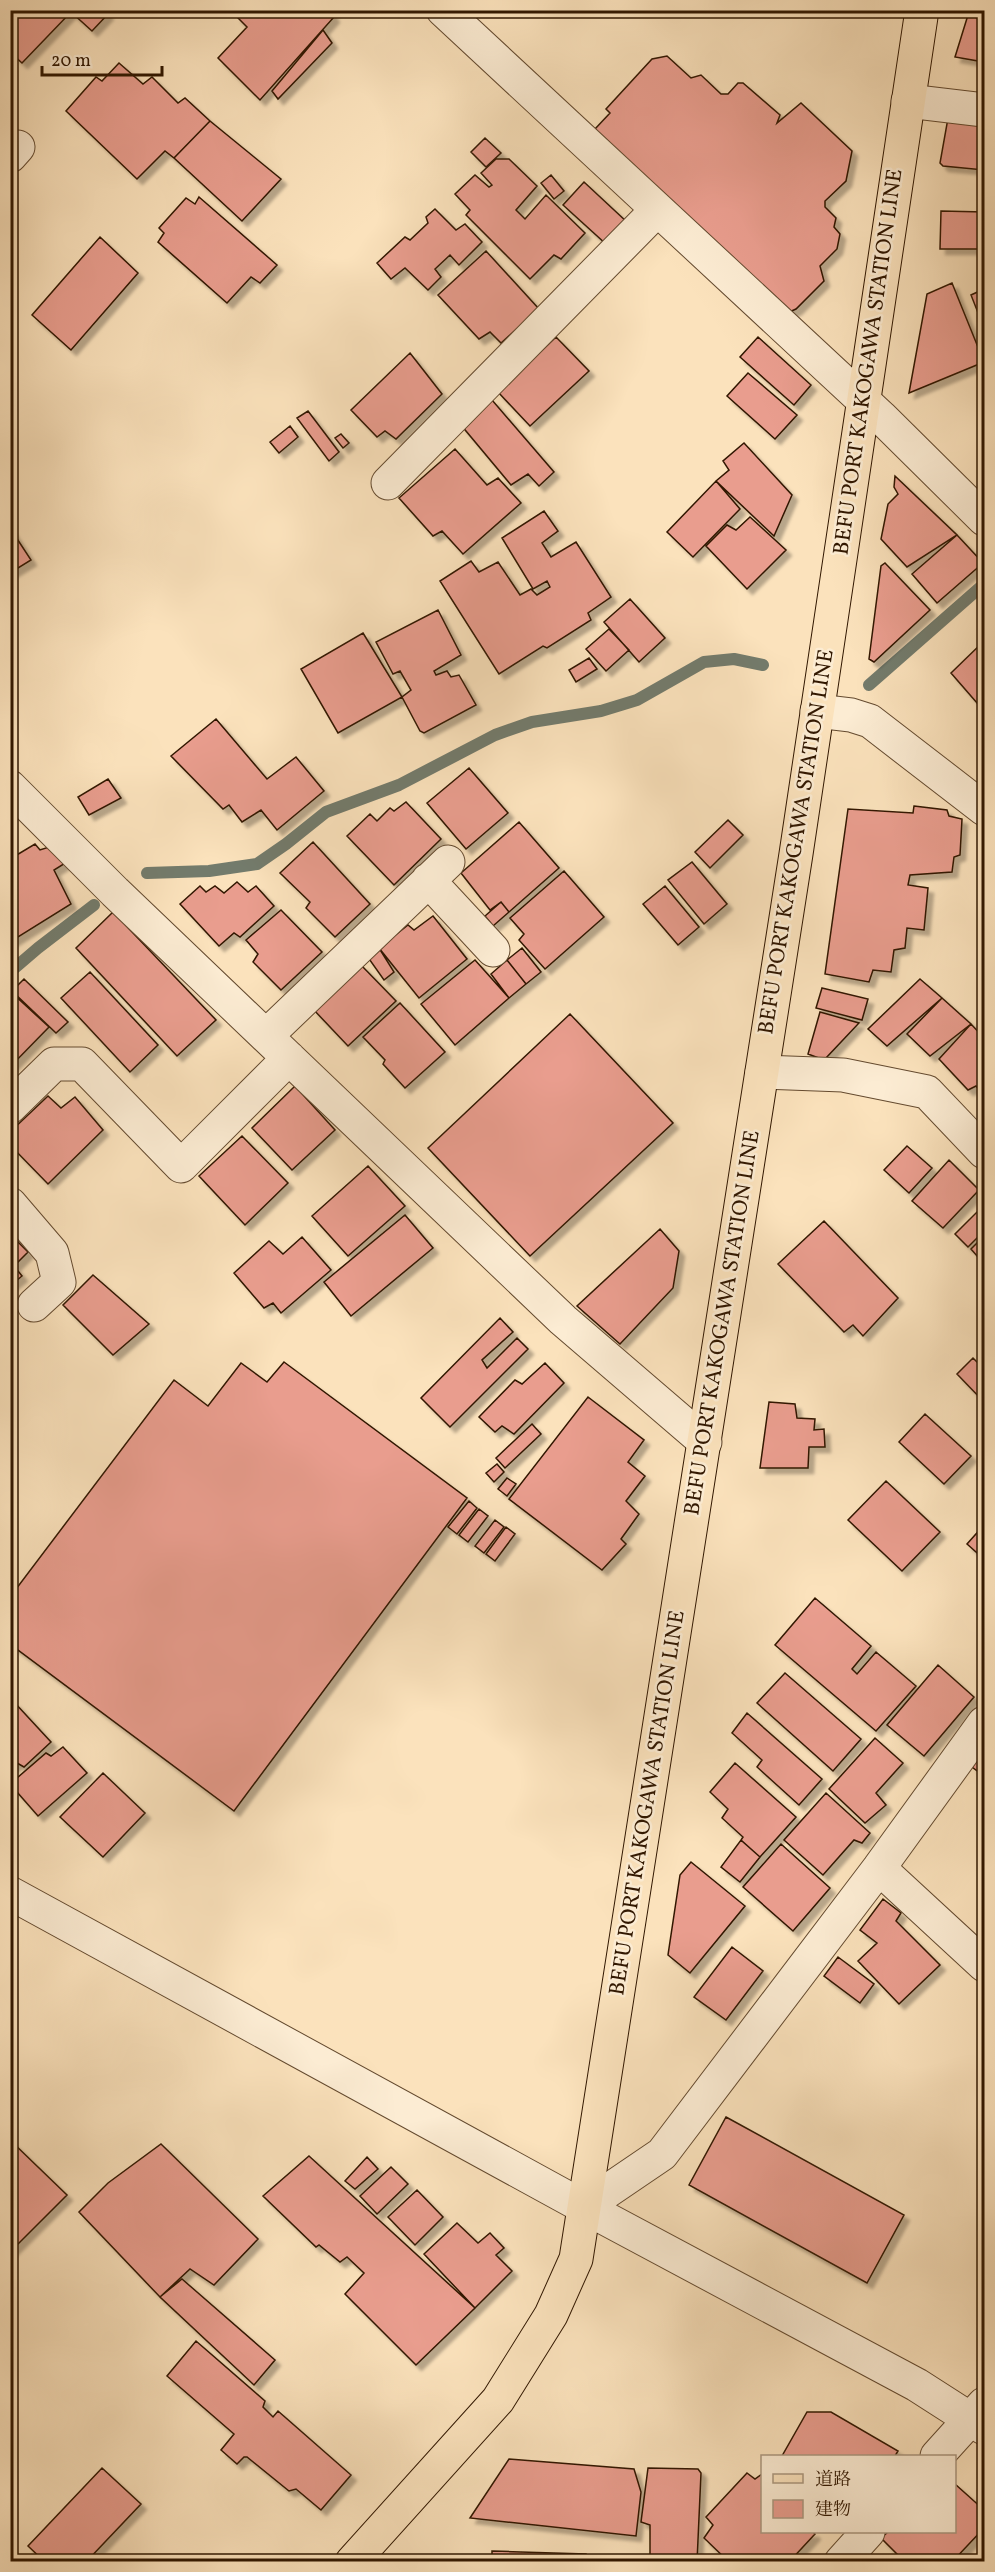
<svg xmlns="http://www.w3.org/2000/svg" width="995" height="2572" font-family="Vollkorn,'Noto Serif JP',serif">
  <defs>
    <filter id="shadow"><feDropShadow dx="5.5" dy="5.5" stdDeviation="1.5" flood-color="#0004"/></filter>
  </defs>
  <rect width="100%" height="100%" fill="#fbe2bc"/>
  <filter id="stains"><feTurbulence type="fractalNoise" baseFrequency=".00333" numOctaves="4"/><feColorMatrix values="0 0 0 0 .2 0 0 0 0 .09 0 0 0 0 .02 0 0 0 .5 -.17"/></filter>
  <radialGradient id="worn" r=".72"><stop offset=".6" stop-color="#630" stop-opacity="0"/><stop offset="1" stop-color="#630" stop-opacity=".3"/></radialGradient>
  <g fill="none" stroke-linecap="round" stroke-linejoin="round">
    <!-- stream -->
    <path stroke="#737b6c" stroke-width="12" d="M869,685l115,-101
      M147,873l62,-2 48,-7 29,-20 40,-32 73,-27 96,-50 37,-13 69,-11 36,-11 67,-38 30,-3 29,6
      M10,972l28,-24 56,-43"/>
  </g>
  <!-- building -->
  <path fill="#e99d8e" stroke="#311700" stroke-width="1.5" filter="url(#shadow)" d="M10,10h94l4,4 -16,17 -21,-19 -49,51 -12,-11z
    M241,10h88l5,7 -74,83 -42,-42 29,-31 -11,-11z
    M968,15l16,5v42l-29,-5z
    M323,30l9,13 -54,56 -6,-8z
    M667,56l24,22 10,-3 20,19h7l10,-11h5l37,32 -3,8 24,-20 51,48 -6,30 -21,20v6l11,11 -2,9 6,7 -3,15 -17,17 4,15 -28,28 -9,4 -192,-184 15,-16 -4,-4 46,-50z
    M119,63l24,21 9,-7 26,26 7,-5 25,23 -36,37 -9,-7 -28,28 -71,-68 30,-34 6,4z
    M948,118l36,6v46l-41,-4 -3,-3z
    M210,121l71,58 -39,42 -68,-63z
    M485,138l16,15 -15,14 -15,-15z
    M496,159h13l28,27 -21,24 9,9 21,-24 39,38 -24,26 -7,-4 -24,24 -64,-64 4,-5 -15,-16 20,-19 14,12 3,-2 -11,-12z
    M551,175l13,16 -10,8 -13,-16z
    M584,182l44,41 -21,22 -44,-40z
    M199,197l78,68 -17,18 -9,-6 -24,26 -69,-61 6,-9 -5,-5 27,-30 9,6z
    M435,209l21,21 9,-6 17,18 -23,23 -9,-10 -15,14 6,8 -13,13 -23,-22 -14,11 -14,-16 28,-26 5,3 18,-17 -2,-6z
    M941,211l43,1v37h-44z
    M100,237l38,36 -67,77 -39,-35z
    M486,251l53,58 -38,34 -11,-11 -11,7 -41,-44z
    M952,283l32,79 -75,31 18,-99z
    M984,289v39l-13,-33z
    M556,337l33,34 -59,55 -32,-34z
    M758,337l53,48 -17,20 -54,-48z
    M410,353l32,41 -46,45 -11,-8 -8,6 -26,-27z
    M748,373l49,42 -22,24 -48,-43z
    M492,400l62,72 -15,14 -11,-12 -17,11 -50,-60z
    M308,411l31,41 -10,9 -32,-43z
    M290,426l8,11 -19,16 -9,-11z
    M341,434l8,9 -6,5 -8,-10z
    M744,443l48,52 -18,41 -58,-55 13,-11 -6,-9z
    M455,449l32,36 11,-7 23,25 -58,51 -21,-23 -9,5 -34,-38z
    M895,476l62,59 -50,32 -26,-28 7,-35 10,-10 -4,-7z
    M716,481l24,28 -47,48 -26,-25z
    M544,511l14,20 -16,12 9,14 25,-15 35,55 -23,16 3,7 -44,28 -4,-2 -44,28 -59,-93 31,-20 8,11 19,-10 22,33 11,-6 6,6 13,-8 -3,-6 -14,8 -31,-51z
    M750,517l36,33 -39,39 -41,-43 21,-21 9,5z
    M10,528l21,32 -21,13z
    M957,535l26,28 -46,40 -25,-29z
    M885,563l45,47 -56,52 -5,-3 12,-93z
    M630,599l35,39 -26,24 -35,-40z
    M438,610l23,45 -27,16 2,4 11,-4 4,6 8,-2 17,30 -52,28 -4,-2 -18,-34 9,-7 -11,-19 -7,3 -17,-32z
    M609,629l20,21 -23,21 -20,-22z
    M363,633l39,64 -64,36 -37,-64z
    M984,641v70l-33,-38z
    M589,658l8,11 -21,13 -7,-12z
    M216,719l51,60 29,-22 28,34 -47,39 -16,-20 -19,12 -13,-17 -6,4 -52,-53z
    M469,768l39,45 -42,36 -39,-46z
    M108,779l13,19 -32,17 -11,-18z
    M406,802l35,37 -47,46 -47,-49 23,-22 7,7 13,-13 4,3z
    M914,806l33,4 2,6 13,3 -2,36 -6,2 -2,15 -42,3 -2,10 20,3 -4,42 -17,-2 -2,20 -11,2 -3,22 -18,-2 -4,12 -44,-8 23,-165 65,4z
    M728,820l15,15 -33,33 -15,-16z
    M519,822l40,46 -50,44 -8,-10 -11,8 -29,-37z
    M313,842l57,62 -35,33 -29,-29 4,-6 -30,-29z
    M35,844l5,6 9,-3 18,15 -13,8 17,34 -61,38v-83z
    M692,862l35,42 -23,20 -36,-44z
    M564,871l40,46 -59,52 -26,-29 5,-6 -14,-16z
    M237,882l11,10 8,-6 18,20 -34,31 -6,-4 -15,13 -39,-42 20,-18 6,6 9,-6 9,7z
    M665,886l34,41 -21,18 -35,-41z
    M501,902l8,10 -16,14 -8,-10z
    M281,910l41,42 -41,38 -28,-28 5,-8 -12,-14z
    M113,912l103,108 -39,36 -101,-108z
    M433,916l34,43 -48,39 -40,-50 29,-23 6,5z
    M379,948l15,24 -10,8 -17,-24z
    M522,948l19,24 -15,12 -19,-24z
    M475,960l34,38 -54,47 -34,-41z
    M507,960l19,24 -17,14 -18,-24z
    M361,965l35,36 -48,45 -35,-37z
    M90,972l68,73 -28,27 -69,-74z
    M24,979l44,43 -12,11 -44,-42z
    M920,979l22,19 -55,48 -19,-17z
    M822,988l46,11 -6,21 -46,-12z
    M11,992l38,35 -39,40v-74z
    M942,998l29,26 -41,32 -23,-22z
    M400,1003l45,49 -40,36 -22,-24 2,-4 -22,-23z
    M820,1012l39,11 -35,37 -16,-6z
    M570,1014l103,109 -143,133 -102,-108z
    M971,1024l13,14v57l-8,-9 -8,4 -29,-31z
    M295,1086l40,44 -43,40 -40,-42z
    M48,1096l13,12 14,-11 28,33 -55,54 -38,-39v-13z
    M242,1136l46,47 -43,42 -46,-49z
    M907,1146l25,22 -23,25 -25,-23z
    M949,1160l30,30 -36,38 -31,-27z
    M368,1166l37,40 -57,50 -36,-40z
    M978,1211l6,7v13l-16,16 -13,-13z
    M405,1215l28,33 -82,68 -27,-34z
    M824,1221l74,77 -35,38 -10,-11 -9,7 -66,-68z
    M660,1229l19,22 -6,37 -53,56 -43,-38z
    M10,1234l18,18 -14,14 8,10 -12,10z
    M984,1236v28l-13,-15z
    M302,1237l29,33 -50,43 -8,-10 -9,5 -30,-35 35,-32 14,13z
    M93,1275l56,49 -36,31 -50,-50z
    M500,1318l13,14 -31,28 5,8 30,-30 11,11 -78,78 -29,-29z
    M973,1358l11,11v33l-27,-28z
    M284,1362l183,136 -233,313 -224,-167v-47l164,-217 34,26 33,-43 26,19z
    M545,1363l19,20 -50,51 -12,-8 -7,6 -16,-15 36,-37 7,4z
    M588,1397l56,43 -16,22 17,14 -19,25 13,13 -18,25 5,5 -24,26 -93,-71z
    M769,1402l26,2 2,14 18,1 -1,11 10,-1 1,18h-16l-1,21h-48z
    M925,1414l46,42 -27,28 -45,-42z
    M532,1424l9,10 -36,34 -9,-10z
    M497,1464l7,8 -10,10 -8,-9z
    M507,1478l9,6 -9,12 -9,-7z
    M886,1481l54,51 -38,39 -54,-51z
    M469,1501l8,7 -20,26 -9,-7z
    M479,1509l9,7 -20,26 -9,-7z
    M495,1520l9,7 -20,26 -9,-7z
    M984,1525v34l-17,-15z
    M506,1527l9,7 -20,27 -9,-7z
    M815,1598l56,48 -19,23 5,5 19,-22 40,34 -40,45 -101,-86z
    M938,1665l36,32 -50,59 -37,-31z
    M785,1673l76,66 -28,32 -76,-68z
    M14,1702l37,40 -27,25 -7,-4 -7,6v-64z
    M747,1713l75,66 -23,26 -42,-38 5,-7 -30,-27z
    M875,1738l28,25 -27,30 10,12 -21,18 -36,-34z
    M63,1747l24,26 -49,43 -28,-32 36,-31 5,3z
    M984,1749v27l-12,-9z
    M735,1763l61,54 -36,40 -19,-17 2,-3 -21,-19 6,-9 -18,-17z
    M103,1773l42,40 -42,44 -43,-40z
    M826,1793l44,40 -8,10 -8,-3 -31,35 -39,-35z
    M741,1840l19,17 -20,25 -19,-15z
    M781,1844l49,44 -37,43 -50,-44z
    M691,1862l54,44 -55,67 -22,-18 12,-80z
    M883,1899l18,14 -5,8 44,44 -41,39 -41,-43 19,-18 -17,-13z
    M732,1947l31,24 -37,49 -32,-23z
    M838,1957l36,27 -14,19 -36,-27z
    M726,2117l178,98 -37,68 -178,-98z
    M10,2140l57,55 -57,57z
    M161,2144l97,95 -44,46 -24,-16 -30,28 -81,-85 29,-29z
    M309,2156l166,152 -59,57 -71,-71 19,-21 -17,-16 -7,5 -21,-17 -3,2 -53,-51z
    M367,2157l11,12 -23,20 -10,-8z
    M391,2167l17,17 -31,30 -17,-18z
    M417,2190l26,27 -28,28 -27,-28z
    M457,2223l21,20 12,-10 14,15 -8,7 16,16 -37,37 -51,-54z
    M182,2279l93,81 -21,25 -94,-88z
    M196,2341l69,60 -2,6 10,10 5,-6 73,64 -30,35 -25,-21 -7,2 -42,-34h-3l-7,7 -16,-14 13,-16 -67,-58z
    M807,2412h24l67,39 -3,5h-113z
    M509,2459l125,10 7,23 -5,44 -166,-18z
    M102,2468l39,36 -55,58h-41l-17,-16z
    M648,2468l50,1 3,4 -4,89h-47v-37l-9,-3z
    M747,2473l8,6 7,-5v58h51l2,2 -26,28h-60l-25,-24 9,-13 -7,-8z
    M955,2484l29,26v18l-32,34h-47l-24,-24 7,-6h66z
    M492,2551l94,3v8h-94z"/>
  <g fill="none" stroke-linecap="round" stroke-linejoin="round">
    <!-- minor casing -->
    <g stroke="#644a2f" stroke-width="35">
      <path id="minor" d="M443,10l438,407 103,102
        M908,101l76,9
        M10,156l8,-9
        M388,483l269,-273
        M817,711l34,4 19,6 114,88
        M10,787l105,105 448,428 142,122
        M428,880l65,70
        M266,1036l182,-174
        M762,1072l81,3 84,17 57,60
        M10,1107l44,-43h28l99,102 108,-108
        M10,1204l42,49 7,29 -25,23
        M879,1868l105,97
        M10,1893l574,314 333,178 67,43
        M584,2207l78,-53 217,-286 105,-145
        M937,2456l47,-52
        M841,2562l27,-30"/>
    </g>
    <!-- major casing -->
    <g stroke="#311700" stroke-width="35">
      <path id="major" d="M352,2562l146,-162 53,-85 25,-56 220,-1405 126,-844"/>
    </g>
    <!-- minor -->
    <use href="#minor" stroke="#fcecd3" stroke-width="33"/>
    <!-- major -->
    <use href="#major" stroke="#fbe2bc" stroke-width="33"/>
  </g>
  <g text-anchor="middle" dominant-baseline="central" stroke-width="5" stroke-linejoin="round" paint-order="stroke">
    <!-- street labels -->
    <g font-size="22" fill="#311700" stroke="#fcecd3">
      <text transform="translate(869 362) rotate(-82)">BEFU PORT KAKOGAWA STATION LINE</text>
      <text transform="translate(797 842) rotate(-81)">BEFU PORT KAKOGAWA STATION LINE</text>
      <text transform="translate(723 1323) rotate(-81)">BEFU PORT KAKOGAWA STATION LINE</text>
      <text transform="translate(648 1803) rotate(-81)">BEFU PORT KAKOGAWA STATION LINE</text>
    </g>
  </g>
  <!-- margin -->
  <rect width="995" height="2572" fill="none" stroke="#fbe2bc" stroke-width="36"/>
  <rect x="12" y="12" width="971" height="2548" fill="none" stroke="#311700" stroke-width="3"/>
  <rect x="18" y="18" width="959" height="2536" fill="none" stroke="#311700" stroke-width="1.5"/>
  <!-- legend -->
  <rect x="761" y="2455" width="195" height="78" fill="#fcecd3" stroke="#ab977f" stroke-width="1.5"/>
  <rect x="773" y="2474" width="30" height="9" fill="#fbe2bc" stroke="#ab977f" stroke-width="1.5"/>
  <text x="815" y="2485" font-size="18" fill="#311700">道路</text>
  <rect x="773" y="2500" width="30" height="18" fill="#e99d8e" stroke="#ab977f" stroke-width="1.5"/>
  <text x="815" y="2515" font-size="18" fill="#311700">建物</text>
  <!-- scale -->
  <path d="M42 66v9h120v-9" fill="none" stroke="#311700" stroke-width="3"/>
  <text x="51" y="66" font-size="18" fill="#311700" stroke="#fcecd3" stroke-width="4.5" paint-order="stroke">20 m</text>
  <rect width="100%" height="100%" filter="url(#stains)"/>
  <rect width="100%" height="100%" fill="url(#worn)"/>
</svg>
